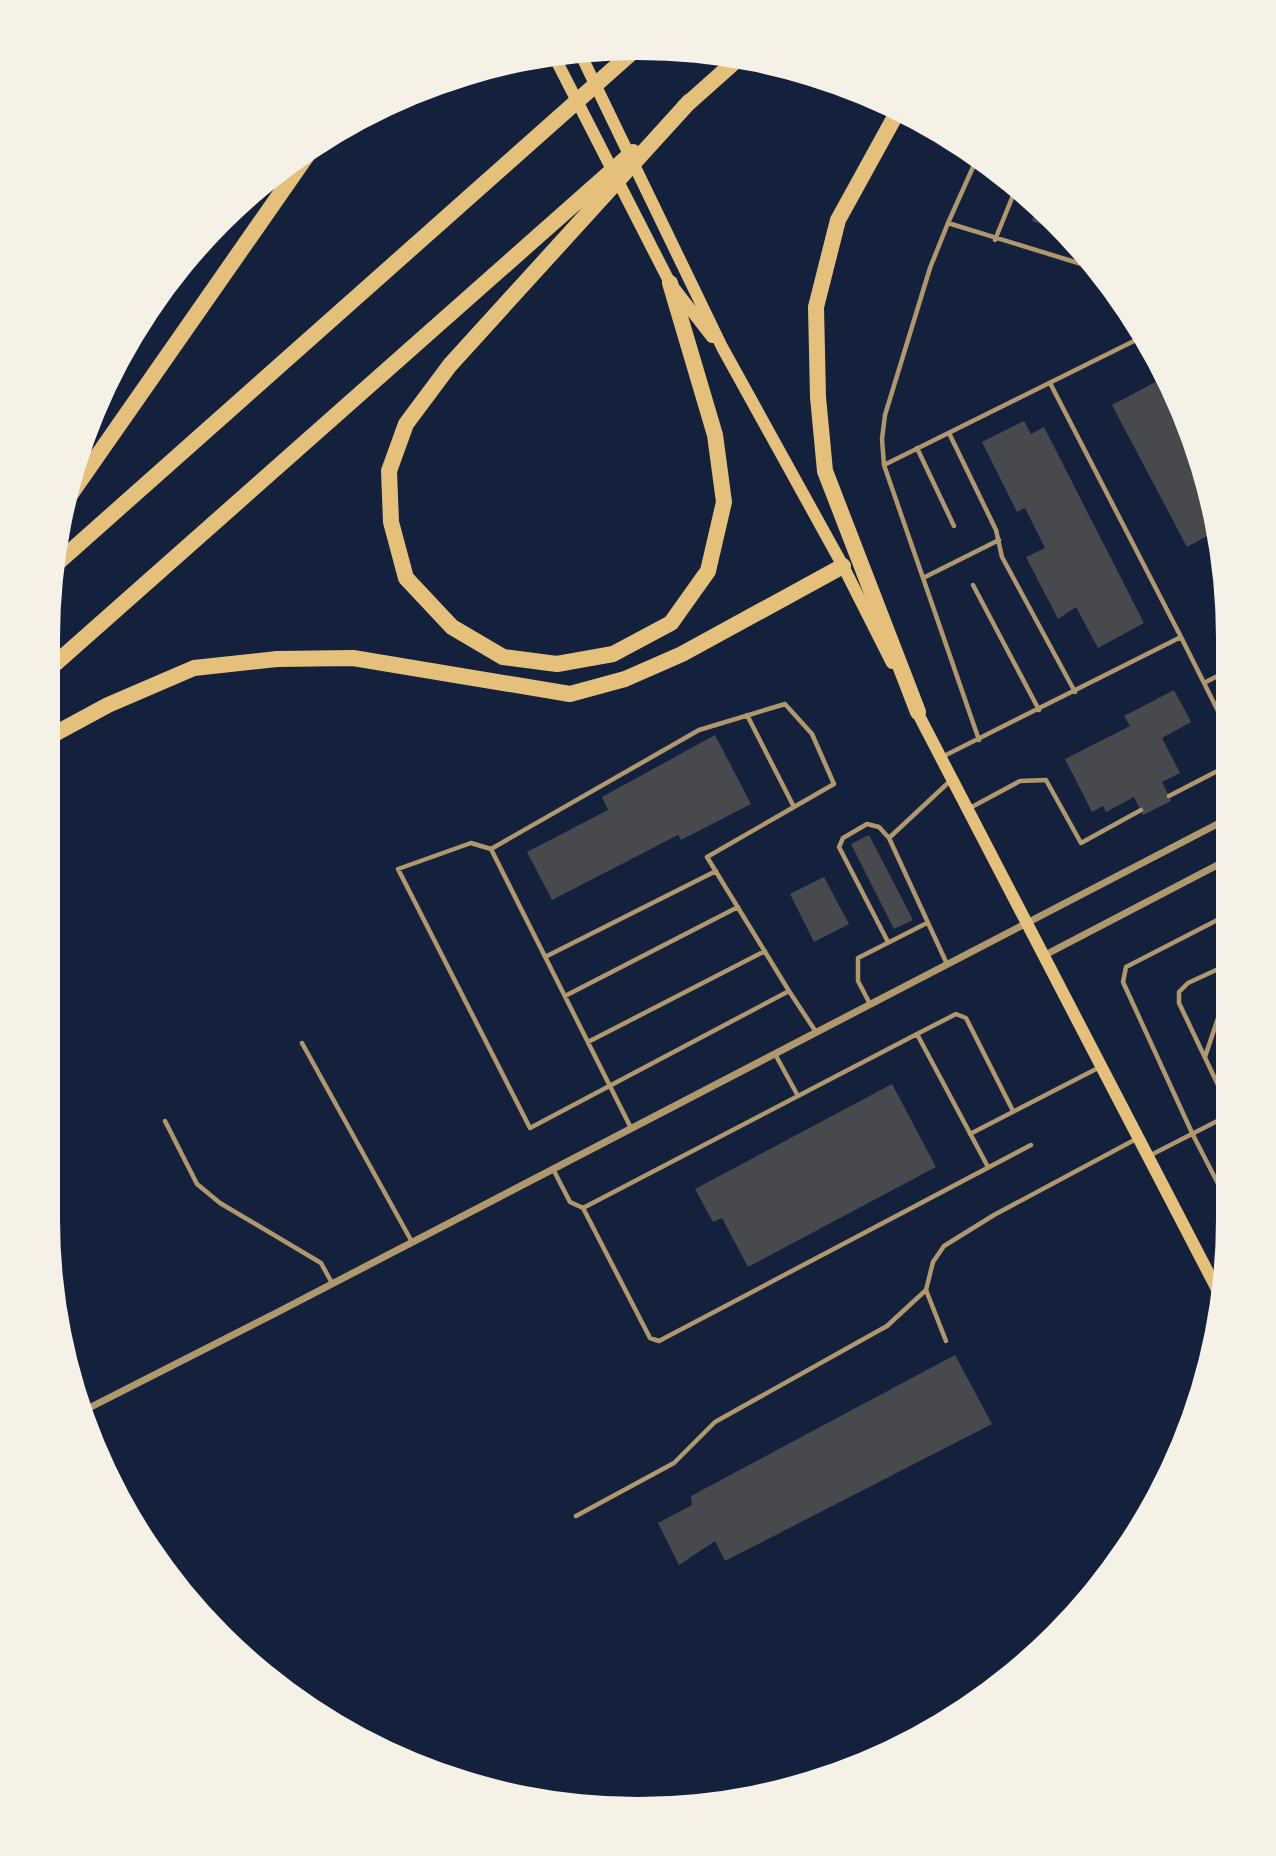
<svg xmlns="http://www.w3.org/2000/svg" width="1276" height="1856" font-family="Rubik,sans-serif">
  <rect width="100%" height="100%" fill="#14213d"/>
  <!-- building -->
  <path fill="#48494c" d="M1038,205l18,16 8,11 -32,-11z
    M1167,376l50,147 1,7 -31,17 -75,-142z
    M1024,421l7,13 13,-7 100,196 -46,25 -22,-41 -18,12 -32,-62 19,-9 -20,-40 -8,4 -35,-70z
    M1174,690l17,32 -29,16 18,35 -18,9 9,19 -28,14 -9,-18 -28,15 -3,-6 -11,6 -27,-53 65,-33 -6,-10z
    M715,735l36,69 -70,36 -3,-5 -126,65 -25,-48 81,-42 -6,-13z
    M869,835l44,85 -19,9 -43,-85z
    M824,877l25,47 -35,18 -24,-48z
    M892,1084l44,83 -188,100 -26,-49 -9,4 -18,-33z
    M955,1355l37,69 -267,137 -10,-20 -36,24 -21,-42 34,-18 -1,-9z"/>
  <g fill="none" stroke-linecap="round" stroke-linejoin="round">
    <!-- service -->
    <path stroke="#b1986c" stroke-width="4.5" d="M948,223l30,-67
      M995,240l21,-52
      M949,433l47,97 6,27 73,135
      M917,448l37,78
      M884,465l-2,-26 3,-24 45,-147 18,-45 140,43
      M923,578l76,-38
      M973,585l66,125
      M1181,637l48,96
      M1204,683l25,-13
      M747,715l47,92
      M979,740l-95,-275 256,-127
      M944,756l237,-119 -131,-254
      M1169,796l60,-31
      M968,809l52,-28 26,-1 35,63 60,-33
      M491,849l208,-119 86,-26 27,30 22,50 -127,73 82,134 -259,137 -132,-259 73,-26 20,6c47,93 93,186 140,279
      M1229,914l-103,53 -3,15 70,153 36,70
      M888,942l-49,-95 4,-9 24,-14 12,3 10,11
      M545,957l171,-86
      M947,964l-58,-126 60,-56
      M1229,964l-41,19 -9,9v11l50,105
      M789,991l27,41
      M565,996l173,-89
      M870,1004l-12,-23v-23l69,-35
      M917,1034l39,-20 10,4 47,93
      M588,1042l177,-91
      M302,1043l110,199
      M775,1054l23,42
      M1205,1057l24,-72
      M165,1121l32,63 23,19 101,60 11,20
      M970,1134l130,-67
      M1149,1156l80,-41
      M553,1169l17,33 13,6 67,130 9,3 372,-196
      M583,1208l334,-174 71,133
      M946,1341l-20,-51 7,-28 11,-16 50,-31 144,-77
      M576,1516l98,-53 41,-41 172,-96 39,-36"/>
    <!-- minor -->
    <path stroke="#b1986c" stroke-width="7" d="M1045,955l184,-96
      M85,1410l191,-97 953,-495"/>
    <!-- primary -->
    <path stroke="#e5c07b" stroke-width="12" d="M580,53l142,294 121,219 49,97
      M554,56l116,227 42,54
      M913,704l308,593"/>
    <!-- motorway -->
    <path stroke="#e5c07b" stroke-width="16" d="M684,107l56,-50
      M898,111l-60,109 -22,87 2,90 7,74 93,241
      M670,283l45,152 9,67 -16,69 -37,52 -58,31 -56,10 -54,-7 -51,-30 -46,-49 -15,-56 -2,-51 17,-47 44,-59 240,-264
      M68,498l247,-354
      M54,566l584,-519
      M47,671l586,-519
      M47,738l61,-33 86,-37 83,-9 76,-1 217,36 55,-15 57,-25 161,-88"/>
  </g>
  <!-- crop -->
  <path d="M0 0H1276V1856H0ZM638 60H638A578 578 0 0 1 1216 638V1219A578 578 0 0 1 638 1797H638A578 578 0 0 1 60 1219V638A578 578 0 0 1 638 60Z" fill="#f6f1e7" fill-rule="evenodd"/>
</svg>
